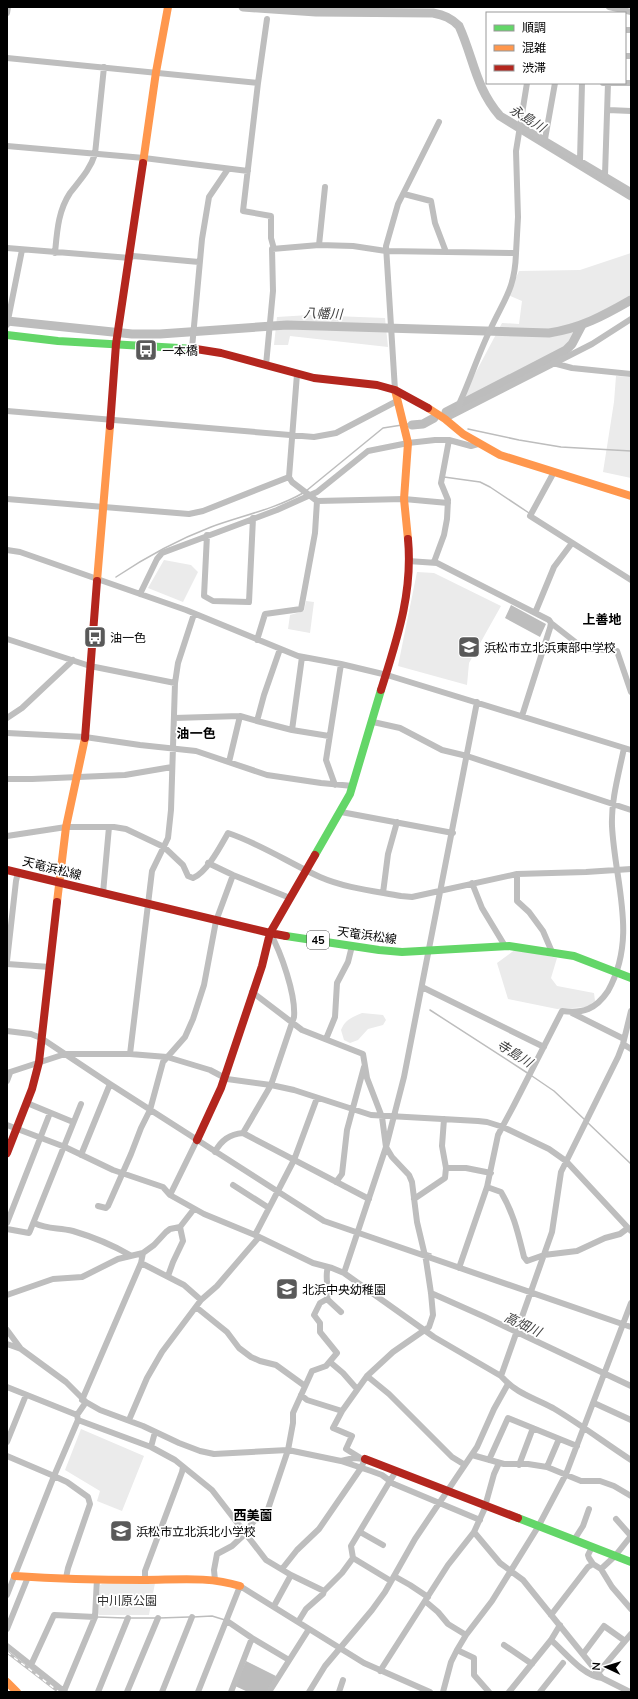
<svg xmlns="http://www.w3.org/2000/svg" width="638" height="1699" font-family="Mulish,'Noto Sans JP',sans-serif">
  <rect width="100%" height="100%" fill="#fff"/>
  <!-- green -->
  <path fill="#ebebeb" d="M631,253v43l-30,16 -34,35 -107,55 42,-79 17,1 3,-23 -14,-6 11,-24 61,-1z
    M309,315l76,3 3,29 -98,-11 -2,9h-14l3,-28z
    M616,376l15,1v101l-28,-6 11,-70z
    M164,560l27,5 7,7 -15,30 -35,-14z
    M417,572l17,1 67,33 -32,57 -2,22 -69,-19z
    M306,601l8,1 -4,31 -22,-4 2,-14 14,-4z
    M516,949l41,9 -6,20 6,8 37,7 1,8 -8,6 -30,2 -49,-10 -11,-36z
    M362,1013l21,2 3,5 -3,5 -15,4 -10,11 -8,3 -6,-3 -3,-10c4,-10 11,-13 21,-17z
    M81,1429l63,27 -22,55 -25,-10 3,-10 -35,-21z
    M155,1583l-6,32h-50l-1,-2 2,-28 2,-1z"/>
  <!-- water -->
  <path fill="#bdbdbd" d="M511,605l35,19 -6,13 -35,-19z
    M246,1661l30,15 -9,16h-19l-13,-6z"/>
  <g fill="none" stroke-linecap="round" stroke-linejoin="round">
    <!-- stream -->
    <path stroke="#bdbdbd" stroke-width="1.5" d="M407,424l5,1
      M468,429l51,11 42,7 70,4
      M444,477l36,5 10,5 39,26
      M306,491l77,-63 19,-3
      M116,577c30,-20 61,-37 95,-50 30,-11 64,-18 92,-34
      M430,1010l99,64
      M532,1076l22,15 30,28
      M587,1122l44,42
      M427,1253l4,1
      M97,1617l28,1
      M193,1617l19,-1 13,4
      M129,1618h26
      M159,1618l30,-1"/>
    <!-- river -->
    <path stroke="#bdbdbd" stroke-width="9" d="M243,7l73,5 117,1c11,2 18,5 26,13 15,33 16,61 41,90l131,80
      M7,321l125,13h28l127,-9 262,8c32,-5 54,-17 82,-33
      M446,412l120,-62 6,-6 10,-19
      M412,425l11,-1 11,-6"/>
    <!-- street -->
    <path stroke="#bebebe" stroke-width="6" d="M609,7l22,5
      M7,13l1,-6
      M625,30h6
      M625,56h6
      M7,58l251,25 9,-64
      M258,83l-15,128 28,5v22l3,11
      M603,83h28
      M608,110l23,1
      M520,125l111,66
      M545,139l10,-56
      M7,146l137,12 104,13
      M580,160l2,-77
      M605,175l3,-92
      M404,194l27,7 4,22 11,29
      M319,245l6,-58
      M7,248l123,10 3,-2 66,6
      M55,253c2,-21 3,-42 15,-60 10,-13 20,-23 25,-39l9,-87
      M7,325l15,-75
      M192,348l10,-109 7,-42 19,-28
      M553,363l19,5 59,6
      M266,365l7,-74 -1,-42 47,-4 34,1 33,5 130,2 2,-36 -2,-66 11,-68
      M395,390l-9,-144 12,-42 41,-82
      M7,411l307,26 22,-4 61,-32
      M459,411l1,-9c11,-24 19,-50 31,-74 14,-30 24,-40 25,-75
      M445,419l147,-75 39,-25
      M554,472l-24,44 101,64
      M7,499l182,15 14,-3 86,-34 8,-103
      M317,501l87,-2 44,4
      M207,535l-3,61 9,5 36,1 4,-84
      M7,550l13,2 166,58 112,46 43,8 46,11 244,75
      M408,561l29,2 112,57 2,3 -1,5 -28,88
      M434,562l10,-27 3,-16 1,-19 -7,-17 8,-43
      M140,594l17,-35 5,-6 115,-43 40,-18 51,-41 40,-8 27,-3h14l22,6 7,-2
      M535,613l19,-46 18,-24
      M551,623l32,25 34,3 14,41
      M7,639l83,27 85,17 3,-20 16,-49
      M257,640l8,-26 36,-5 14,-76 2,-32 -25,-19 -3,-5
      M302,657l-10,73 37,6
      M7,718l15,-10 51,-48
      M174,718l66,-2 17,5 7,-26 16,-46
      M257,721l35,9
      M373,722l27,6 42,22 25,6 164,54
      M7,733l78,4 55,8 56,6 71,24 54,8 32,3
      M229,762l11,-46
      M7,779h25l93,-4 47,-8
      M335,785l-9,-25 15,-96
      M341,812l112,21
      M7,836l59,-9h48l12,2 38,18 19,18 5,11 5,2c14,-6 27,-31 35,-45 33,11 61,30 92,44 25,11 54,14 81,19l11,1 105,-23 69,-2 45,-3
      M208,863l25,12 57,23
      M517,874v27l12,11 14,19 9,21
      M472,883l10,25 23,38
      M103,893l6,-66
      M383,893l5,-39 9,-32
      M7,961l9,-80 2,-9
      M7,964l43,3
      M422,987l122,60
      M252,992l50,38 61,24 4,24 15,39 4,30 6,10 17,18 3,7 5,40 9,38 5,33 2,22 -4,12 -36,25 -26,24 -25,35 -9,17 19,8 -6,13 13,8
      M572,1013l52,26
      M7,1031l24,3 10,4 69,46 214,137 307,106
      M326,1039l9,-22 2,-34 11,-21 4,-16
      M623,1044l8,5
      M130,1054l22,-183 16,-33 3,-28 4,-127
      M7,1073l58,-19h65l37,3 43,13 17,9 44,6 23,5 77,25 107,6 9,1 16,5 46,22 17,12 65,70
      M7,1081l3,-8
      M27,1103l46,19
      M7,1125l58,22 48,23 50,17 7,8 34,19 51,21 58,28 19,5 12,5 90,64 67,39c17,19 32,21 52,32 27,16 52,35 78,52
      M243,1133l126,66
      M215,1152c6,-12 15,-18 28,-19l28,-48 23,-68c2,-22 -13,-65 -24,-84
      M81,1155l29,-71
      M446,1168h20l25,5
      M336,1182l6,-8 5,-44 17,-63
      M233,1185l36,23
      M487,1187l14,5c13,22 17,41 23,65l3,4 17,-6 33,-4 28,-13 15,-4 8,-6
      M170,1195l27,-55
      M414,1199l31,-21 1,-10 -4,-22 2,-27
      M98,1206l8,2 2,-2 23,-52 10,-26 9,-18 13,-48 22,-25 8,-18 11,-34 12,-64 17,-46
      M7,1223l43,-110
      M34,1223c15,7 24,4 39,8 17,5 41,15 57,24
      M7,1229l22,4 1,-2 51,-127
      M255,1235l39,-75 23,-62
      M141,1263l43,22 17,15
      M328,1267c-4,12 2,20 -1,32l14,13
      M459,1268l28,-81 11,-52 16,-30 48,-94c21,3 34,-2 46,-20 30,-54 7,-107 4,-165 -1,-26 7,-53 12,-78
      M344,1273l42,-126 18,-70 73,-375
      M168,1276l5,-14 10,-21 -3,-14
      M431,1293l54,24 146,69
      M7,1295l46,-16 29,-2 36,-18 25,-6 11,-8 12,-13 4,-3 10,-2 14,-18
      M196,1307l31,25 12,16 12,9 9,4 16,4 29,21
      M7,1330l14,19 45,33 20,20 14,8 43,16 36,17 21,8 14,3 74,-4 53,11 30,10 11,4 12,9 86,36
      M7,1344l14,5
      M330,1362l13,11 14,16
      M367,1376l22,18 63,63 13,8
      M501,1376l51,-144 9,-60 57,-115 5,-13 8,-33
      M7,1387l70,28
      M301,1395l6,5 35,11
      M82,1400l59,-137 2,-10
      M594,1403l37,17
      M78,1420l73,27 24,13 37,30 54,70 25,15 -17,31
      M129,1420l18,-42 15,-26 39,-52 16,-14 42,-49
      M7,1442l19,-47
      M151,1447l4,-15
      M472,1455l32,9h24l19,3 34,14h19l14,5 17,10
      M7,1456l47,20 -47,119
      M489,1460l19,-42 69,28
      M519,1465l14,-37
      M547,1467l12,-28
      M616,1519l15,17
      M360,1532l23,13
      M474,1532l26,31 23,17 79,98 28,14
      M244,1533l11,-13 10,-2 1,-3 22,-65 5,-27v-10l19,-42 14,-5 11,-13 -17,-21v-9l-6,-8 6,-12 7,-4
      M574,1540l9,-14 6,-17
      M592,1547l-4,8 1,3 4,6 8,5 11,18 19,22
      M282,1569l15,-19 22,-21 42,-61 4,-9 -11,-1 -13,3
      M601,1569l14,-13 16,-20
      M291,1575l33,16
      M394,1576l16,9 18,12
      M66,1578l2,-10 22,-64 -2,-7 -21,-15 -13,-6 24,-56 -1,-5 9,-13
      M145,1580v-9l37,-99 1,-5
      M215,1580l-1,-10 3,-16 15,-8 13,-12
      M391,1581l-38,-23 -2,-12 45,-75
      M425,1601l13,11 10,12 18,11
      M551,1615l37,-48 5,-3
      M227,1621l25,17 37,22
      M298,1622l8,-13 17,-15 1,-3 18,-18 11,-15
      M7,1629l21,-52
      M551,1640c15,13 31,35 51,38
      M504,1645l28,19
      M7,1646l58,46
      M457,1650l17,8v17l15,17
      M583,1654l21,-28 21,15
      M31,1665l23,-50 41,2
      M380,1671l68,-106 26,-33 10,-22 10,-36 5,-11
      M598,1673l33,-39
      M64,1691l31,-74 2,-38
      M98,1692l30,-74
      M127,1692l31,-74
      M162,1692l30,-75
      M198,1692l42,-106 124,77 66,29
      M231,1692l21,-54
      M269,1692l40,-63
      M309,1692l16,-26 47,-56 13,-18 30,-53 62,-92 17,-38 14,-25
      M339,1692l4,-12
      M443,1692l8,-30 6,-12 9,-15 26,-34 46,-74 28,-53 65,-171
      M509,1692l42,-52 9,-15
      M540,1692l23,-29"/>
    <!-- fast -->
    <path stroke="#63d668" stroke-width="8" d="M7,335l51,6 138,8
      M315,855l35,-61 31,-104
      M286,936l93,14 23,2 107,-6 65,10 57,22
      M518,1518l113,44"/>
    <!-- slow -->
    <path stroke="#ff974d" stroke-width="8" d="M143,163l13,-91 12,-65
      M395,390l13,53 -4,56 4,40
      M428,408l17,11 18,15 37,21 131,41
      M97,581l13,-155
      M57,902l9,-75 19,-89
      M15,1576c43,3 85,4 128,4 33,0 65,-4 97,6
      M7,1682l10,10"/>
    <!-- jam -->
    <path stroke="#b3261e" stroke-width="8" d="M196,349l25,4 93,25 63,7 18,5 33,18
      M110,426l6,-82 27,-181
      M381,690c16,-51 32,-97 27,-151
      M85,738l12,-157
      M7,870l263,63 16,3
      M197,1140l24,-52 41,-122 8,-33 45,-78
      M7,1153l25,-64 7,-27 18,-160
      M365,1459l153,59"/>
    <!-- rail casing -->
    <g stroke="#bebebe" stroke-width="3">
      <path id="rail" d="M7,1652l52,40"/>
    </g>
    <!-- rail -->
    <use href="#rail" stroke="#fff" stroke-width="1.5" stroke-dasharray="4.5" stroke-linecap="butt"/>
  </g>
  <!-- icons -->
  <defs>
    <g id="bus-square" transform="scale(1.15)"><rect x="-9" y="-9" width="18" height="18" rx="4" fill="#595959" stroke="#fff"/><path d="M-5-6H5V4H4V6H2V4H-2V6H-4V4H-5ZM-3.5-4V0h7V-4ZM-3.5 1.2v1.5H-2V1.2ZM2 1.2v1.5H3.5V1.2Z" fill="#fff"/></g>
    <g id="school-square" transform="scale(1.15)"><rect x="-9" y="-9" width="18" height="18" rx="4" fill="#595959" stroke="#fff"/><path d="M0-5L7-2L0 1L-7-2ZM-4 1L0 2.5L4 1V4Q0 6-4 4Z" fill="#fff"/></g>
  </defs>
  <g fill-rule="evenodd">
    <use href="#bus-square" x="146" y="350"/>
    <use href="#bus-square" x="95" y="637"/>
    <use href="#school-square" x="469" y="647"/>
    <use href="#school-square" x="287" y="1289"/>
    <use href="#school-square" x="121" y="1531"/>
  </g>
  <g text-anchor="middle" dominant-baseline="central" stroke-width="3.5" stroke-linejoin="round" paint-order="stroke">
    <!-- shield labels -->
    <rect fill="#fff" stroke="#4c4c4c" stroke-width="1" x="307" y="931" width="22" height="18" rx="3"/>
    <g font-size="11" font-weight="bold" fill="#000">
      <text x="318" y="940">45</text>
    </g>
    <!-- poi labels -->
    <g font-size="12" fill="#000" stroke="#fff" text-anchor="start">
      <text x="162" y="350">一本橋</text>
      <text x="110" y="637">油一色</text>
      <text x="484" y="647">浜松市立北浜東部中学校</text>
      <text x="302" y="1289">北浜中央幼稚園</text>
      <text x="136" y="1531">浜松市立北浜北小学校</text>
    </g>
    <!-- street labels -->
    <g font-size="12" fill="#000" stroke="#fff">
      <text transform="translate(52 868) rotate(14)">天竜浜松線</text>
      <text transform="translate(367 935) rotate(8)">天竜浜松線</text>
    </g>
    <!-- park labels -->
    <g font-size="12" fill="#313131" stroke="#fff">
      <text x="127" y="1600">中川原公園</text>
    </g>
    <!-- water labels -->
    <g font-size="13" font-style="italic" fill="#424242" stroke="#fff">
      <text transform="translate(528 118) rotate(32)">永島川</text>
      <text transform="translate(323 313) rotate(2)">八幡川</text>
      <text transform="translate(515 1053) rotate(32)">寺島川</text>
      <text transform="translate(523 1324) rotate(25)">高畑川</text>
    </g>
    <!-- neighbourhood labels -->
    <g font-size="13" font-weight="bold" fill="#000" stroke="#fff">
      <text x="602" y="619">上善地</text>
      <text x="196" y="733">油一色</text>
      <text x="253" y="1515">西美薗</text>
    </g>
  </g>
  <!-- border -->
  <rect width="638" height="1699" fill="none" stroke="#000000" stroke-width="16"/>
  <!-- legend -->
  <rect x="486" y="12" width="140" height="72" fill="#ffffff" stroke="#999999"/>
  <rect x="494" y="25" width="20" height="6" fill="#63d668" stroke="#999999"/>
  <text x="522" y="32" font-size="12" fill="#000000">順調</text>
  <rect x="494" y="45" width="20" height="6" fill="#ff974d" stroke="#999999"/>
  <text x="522" y="52" font-size="12" fill="#000000">混雑</text>
  <rect x="494" y="65" width="20" height="6" fill="#b3261e" stroke="#999999"/>
  <text x="522" y="72" font-size="12" fill="#000000">渋滞</text>
  <!-- north arrow -->
  <g transform="translate(606 1667) rotate(274)" stroke="#ffffff" stroke-width="3" paint-order="stroke">
  <path d="M0-3L7 15L0 10L-7 15Z" fill="#000000"/>
  <text y="-6" font-size="11" font-weight="bold" text-anchor="middle" fill="#000000">N</text>
  </g>
</svg>
